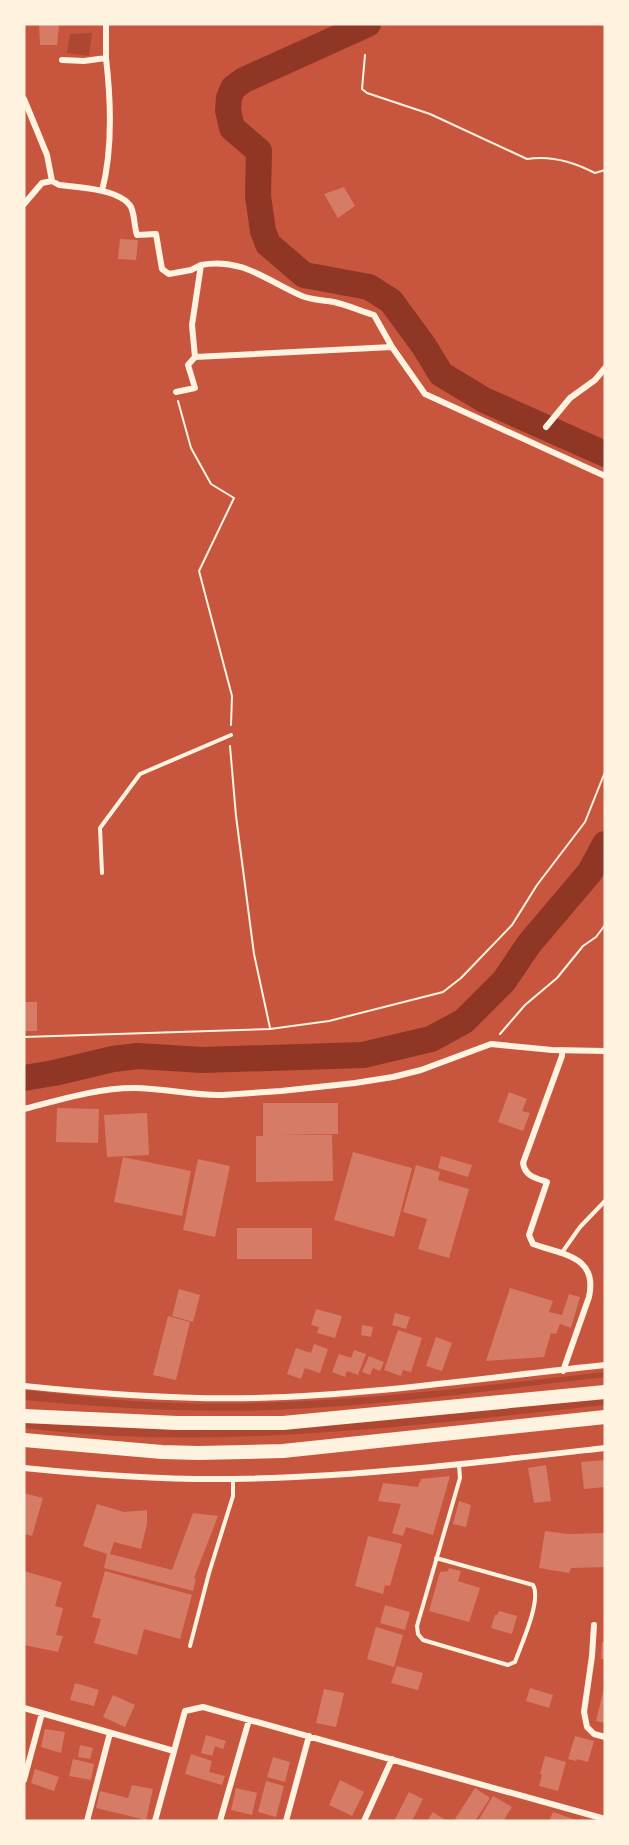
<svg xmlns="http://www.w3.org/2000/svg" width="629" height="1845" font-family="Literata,serif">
  <rect width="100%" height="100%" fill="#c8553d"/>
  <!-- green -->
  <path fill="#ae4732" d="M92,33l-3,23 -22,-3 3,-19z
    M605,1372v5c-104,12 -208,27 -313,32 -89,5 -179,-1 -268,-9v-10c50,5 99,12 150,13 144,4 288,-15 431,-31z
    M605,1398v7c-192,20 -388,47 -581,23v-7l35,4 117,5 95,-2z"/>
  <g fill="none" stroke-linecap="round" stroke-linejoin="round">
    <!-- river -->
    <path stroke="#8f3625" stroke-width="26" d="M368,24l-124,56 -11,8 -4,10 -1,12 4,18 27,23 -1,45 5,35 5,13 36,31 65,12 22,14 33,45 17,28 43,26 121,54
      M24,1078l30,-5 59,-14 25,-3 64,4 161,-5 68,-16 33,-18 40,-40 25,-37 61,-72 15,-28"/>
  </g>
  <!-- building -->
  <path fill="#d67c66" d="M39,24h18l2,2 -2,19h-17z
    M344,187l11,19 -17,12 -14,-24z
    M120,239l18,1 -2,20 -18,-1z
    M24,1002h13v29h-13z
    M509,1092l18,7 -5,12 8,2 -7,18 -25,-9z
    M263,1103h75v31l-62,1h56l1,46 -77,1v-46h7z
    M57,1108l42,1 -1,34 -42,-1z
    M147,1113l2,42 -42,2 -3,-42z
    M353,1152l59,16 -18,69 -60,-17z
    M441,1156l31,9 -4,12 -30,-9z
    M123,1157l68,14 -9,45 -68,-14z
    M198,1159l32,7 -15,71 -32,-7z
    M416,1165l24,7 -2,8 31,9 -20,69 -31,-9 9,-30 -24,-7z
    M237,1228h75v31h-75z
    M510,1288l43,13 -4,11 13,3 7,-21 11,3 -9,31 -11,-4 -4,10 -5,-1 -7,24 -58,4z
    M179,1289l21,6 -7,27 -21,-6z
    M316,1309l26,7 -7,22 -18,-5 2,-6 -8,-2z
    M395,1313l15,4 -4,12 -14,-4z
    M168,1316l22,6 -14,58 -23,-5z
    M362,1325l11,2 -2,10 -10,-2z
    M398,1330l24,8 -11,34 -8,-2 -2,6 -17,-6z
    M436,1337l16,6 -10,28 -16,-5z
    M314,1344l14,5 -8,24 -15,-5 -4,11 -14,-5 9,-26 15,5z
    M354,1350l12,4 -8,21 -11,-4 -2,6 -13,-5 7,-18 12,4z
    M369,1356l15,6 -4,9 -7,-3 -3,7 -8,-3z
    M605,1460v27l-21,2 -3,-27z
    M546,1465l5,36 -17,2 -6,-35z
    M450,1476l-17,59 -27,-8 -3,9 -11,-3 9,-29 -23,-3 5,-18 35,4 3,-8z
    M24,1493l19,5 -11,38 -8,-2z
    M459,1501l12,4 -5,22 -13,-3z
    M97,1504l27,8 23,-2v14l-6,25 -27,-7 -4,12 62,16 21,-57 25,3 -24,62 2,1 -3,12 -89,-23 3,-14 -24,-8z
    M545,1531l23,3 37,-1v34l-34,1 -2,5 -30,-5z
    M368,1536l34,8 -12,42 -5,-1 -2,9 -28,-8z
    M449,1568l12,3 -3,10 22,7 -11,34 -40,-11 11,-39 8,-1z
    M24,1571l38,11 -7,24 8,2 -7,27 7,1 -5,16 -34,-7z
    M105,1571l87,24 -12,44 -36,-10 -7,26 -43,-12 7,-24 -9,-2z
    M385,1605l25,7 -5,18 -25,-7z
    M499,1611l18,5 -5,18 -21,-6 4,-13h2z
    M376,1627l27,8 -9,32 -27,-8z
    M602,1642h3v17h-4z
    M397,1666l26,7 -5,17 -27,-7z
    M75,1683l24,7 -5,16 -24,-6z
    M530,1688l23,7 -4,13 -23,-7z
    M604,1688h1v35l-9,-2z
    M324,1689l20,4 -8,34 -20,-4z
    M113,1695l22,10 -10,22 -22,-10z
    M45,1729l20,3 -4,21 -20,-6z
    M206,1735l20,6 -3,8 -8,-3 -3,10 -11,-3z
    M575,1736l19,5 -6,21 -11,-3 -1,2 -8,-2z
    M80,1745l13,3 -3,11 -12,-2z
    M191,1754l21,7 -3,11 16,4 -3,9 -37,-11z
    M545,1756l21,6 -8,29 -19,-5 3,-11 -2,-1z
    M273,1757l17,5 -5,20 -18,-5z
    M73,1759l21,5 -3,16 -22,-4z
    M35,1769l24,8 -5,14 -23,-8z
    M340,1780l24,12 -12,24 -23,-11z
    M266,1781l18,5 -8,31 -18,-5z
    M132,1785l21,4 -7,31 -50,-12 4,-17 28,7z
    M236,1788l21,5 -5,22 -21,-5z
    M475,1788l15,10 -15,23h-16l-4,-2z
    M409,1792l14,7 -11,22h-18z
    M493,1796l19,11 -9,14h-25z
    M433,1812l14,9h-20z
    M553,1812l26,9h-30z"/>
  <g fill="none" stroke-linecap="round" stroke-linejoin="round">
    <!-- path -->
    <path stroke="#fff3e0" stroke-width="2" d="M365,55l-3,34 5,4 63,21 97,45c24,-4 47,3 68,14l10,-3
      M178,401l13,47 20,36 23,14 -35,73 33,125 -1,29
      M230,746l6,70 18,138 16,74
      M500,1034l25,-29 32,-27 26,-32 13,-9 9,-12
      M24,1037l246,-8 59,-8 114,-29 18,-14 51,-53 25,-40 48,-63 20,-50"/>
    <!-- service -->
    <path stroke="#fff3e0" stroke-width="4" d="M102,873l-2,-45 40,-54 91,-39
      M561,1254l19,-27 25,-26
      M436,1558l97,27c9,15 -12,60 -18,77l-7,3 -85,-25 -5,-6 -1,-8 43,-148 -1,-13
      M190,1646l19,-73 24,-77v-17"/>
    <!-- minor -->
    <path stroke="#fff3e0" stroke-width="6" d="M106,24v34
      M62,60l22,1 22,-3c5,43 7,91 -4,133
      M24,99l23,56 5,26 7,4c18,2 62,4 72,22 4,9 3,19 6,28l19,-1 6,35 7,5 22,-4 10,-5 -9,60 3,32 -7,8 7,23 -19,4
      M24,204l18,-21 10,-2
      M201,265c41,-8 66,16 101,31 9,4 22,4 32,6 13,3 27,9 40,13l18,32
      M195,357l197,-10 33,47 180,82
      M546,427l24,-29 25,-18 10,-12
      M562,1050v6l-39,107c2,13 12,15 24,19l-18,53 4,9c30,11 65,12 56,53l-26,74
      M24,1109c35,-9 74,-21 110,-21 30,0 59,8 89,7l58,-4 74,-8 38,-6 28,-7 70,-26 61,6 53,1
      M24,1386c77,8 155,14 232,12 117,-3 233,-21 349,-33
      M24,1468c69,7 139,12 209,11 124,-2 249,-17 372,-31
      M594,1625l-2,31 -8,56 3,15 7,7 11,3
      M24,1708l150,43
      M24,1780l18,-67
      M87,1821l23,-88
      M155,1821l30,-110 18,-4 402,112
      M220,1821l29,-101
      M286,1821l23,-85
      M364,1821l28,-62"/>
    <!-- trunk -->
    <path stroke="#fff3e0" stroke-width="14" d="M24,1416l153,7h106l322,-31
      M24,1440l138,12 36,1 85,-2 322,-34"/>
  </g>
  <!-- border -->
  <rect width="629" height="1845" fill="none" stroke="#fff3e0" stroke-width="51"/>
</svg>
